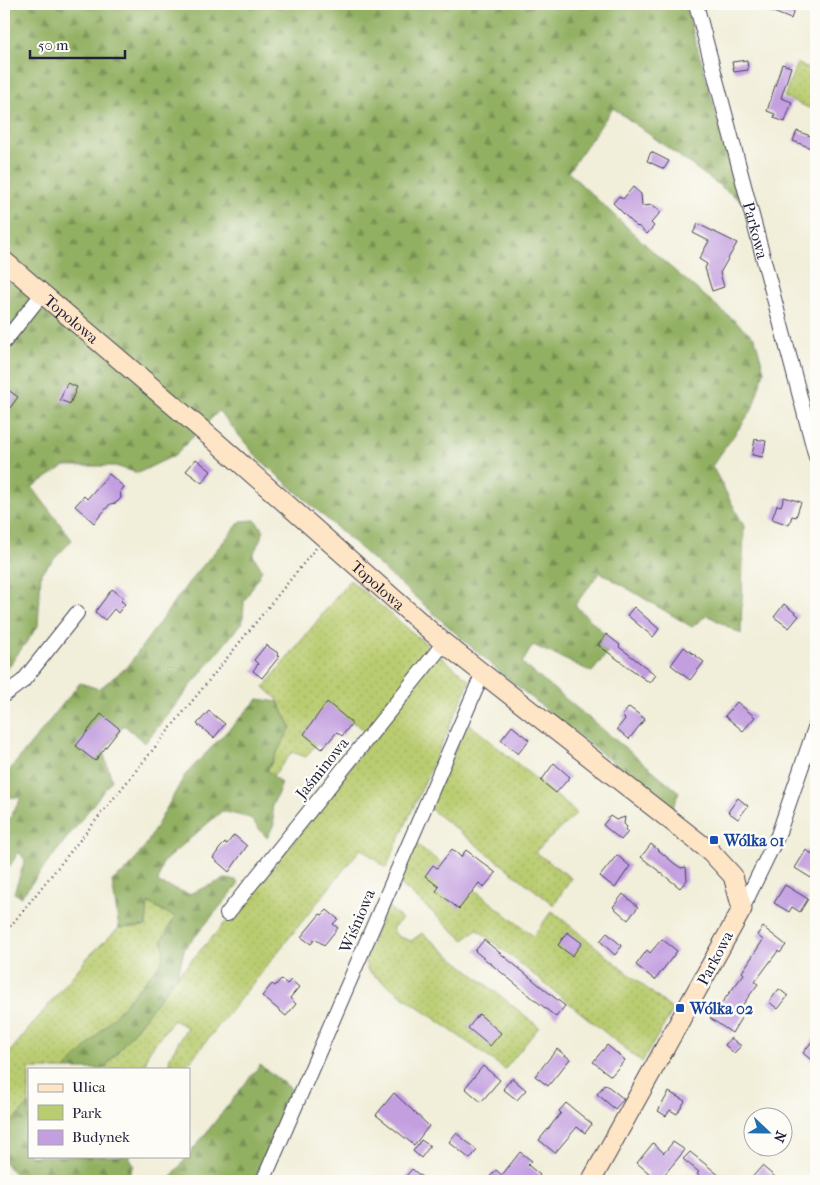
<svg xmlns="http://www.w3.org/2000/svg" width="820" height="1185" font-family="'IM FELL French Canon',serif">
  <defs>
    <pattern id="green-dots" width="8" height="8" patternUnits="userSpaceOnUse" patternTransform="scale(1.25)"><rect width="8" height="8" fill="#b9cc70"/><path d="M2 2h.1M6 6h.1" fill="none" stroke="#9faf62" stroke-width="1.8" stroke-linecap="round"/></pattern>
    <pattern id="forest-firs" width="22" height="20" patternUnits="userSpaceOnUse" patternTransform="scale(1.25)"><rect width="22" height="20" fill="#92b062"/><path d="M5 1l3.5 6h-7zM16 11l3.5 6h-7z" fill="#778f52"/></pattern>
  </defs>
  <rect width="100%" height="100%" fill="#fdfcf7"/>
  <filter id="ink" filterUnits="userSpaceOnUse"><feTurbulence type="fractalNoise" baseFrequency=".02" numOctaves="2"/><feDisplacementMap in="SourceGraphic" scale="10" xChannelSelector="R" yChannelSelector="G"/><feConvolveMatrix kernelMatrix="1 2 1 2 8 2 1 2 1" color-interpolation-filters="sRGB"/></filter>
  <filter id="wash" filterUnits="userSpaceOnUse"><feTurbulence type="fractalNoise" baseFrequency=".0096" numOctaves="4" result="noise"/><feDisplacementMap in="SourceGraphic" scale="20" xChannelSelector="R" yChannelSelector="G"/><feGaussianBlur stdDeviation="1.12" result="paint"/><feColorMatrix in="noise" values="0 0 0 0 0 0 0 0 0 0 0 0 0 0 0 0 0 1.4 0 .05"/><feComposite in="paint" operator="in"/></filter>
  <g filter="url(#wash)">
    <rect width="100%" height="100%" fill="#f1eed9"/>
    <!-- green -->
    <path fill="url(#green-dots)" stroke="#6e7756" d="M797,63l19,10v38l-32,-14z
      M350,580l120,101 -84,187 -25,-20 -177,221h-16l2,-12 17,-30 -14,-7 -25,33 -4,16h-40l74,-94 85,-94 109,-142c-12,-14 -18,-20 -37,-19l-29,37 -14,-5 -19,24 -6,-5 24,-44 -14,-28 -13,-12z
      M467,722l110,91 -42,39 36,26 -17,27 -125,-97z
      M414,842l119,94 19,-25 121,99 -31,52 -165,-133 -13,11 -66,-58z
      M147,902l28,15 -13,23 2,9 -2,13 -77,87 -20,20h-36v35l-25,26v-71l85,-103 30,-28 27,-2z
      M387,906l15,13 -10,9 5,8 14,5 11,-8 117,94 -34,42 -137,-98 -4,-12z"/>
    <!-- forest -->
    <path fill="url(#forest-firs)" stroke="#5a694e" d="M4,4h681l56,197 -128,-93 -45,64 95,89 92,77 9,33 -12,39 -40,56 32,60 -3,108 -34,-19 -15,12 -92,-55 -25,33 40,39 -23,28 -59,-27 -11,18 157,129 -7,18 -170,-136 -245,-217 -38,-46 -44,44 -37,18 -23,-7h-50l-33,21 40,53 -31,33 -3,53 -34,47z
      M255,520l9,11 -11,24 9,15 -18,32 -1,19 -98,122 -21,-18 -21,27 9,28 -91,117 -7,-4 11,-33 -6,-8 -15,23v-46l17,-31 -12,-1 -5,5v-25l76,-94 19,6 28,-22 62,-85 52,-61z
      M258,699l20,3 13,25 -24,43 15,14 -10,22 2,18 -7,14 -17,-20 -28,-7 -60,52 -4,20 31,11 36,-15 11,1 2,5 -54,65 -6,25 -74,94h-39l20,-20 77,-87 2,-13 -2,-9 13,-23 -27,-15 -2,24 -27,2 -7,-47 16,-12 18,-24 39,-70z
      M260,1065l34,26 -40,90h-76l-6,-5z
      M29,1104v52h100l5,9 -8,16h-93l-18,-7 -11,-12v-32z"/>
    <g id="blocks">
      <!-- building -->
      <path fill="#c39fe0" d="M753,4h43l-5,15z
        M747,60l1,10 -14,2 -2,-10z
        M782,64l9,3 -10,31 11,4 -7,20 -11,-4 1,-4 -8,-3z
        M797,131l19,7v12l-23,-9z
        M651,152l18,9 -5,8 -17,-8z
        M633,187l8,7 1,12 11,-1 8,7 -10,11 3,3 -7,8 -9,-8 -1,1 -24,-24 6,-7 4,3z
        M698,224l39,19 -17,30 4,14 -12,4 -7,-23 2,-4 -8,-5 10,-18 -16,-8z
        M67,383l10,4 -7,17 -10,-4z
        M4,387l14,10 -14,19z
        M755,439l11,2 -3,16 -11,-2z
        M196,459l15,12 -9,12 -16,-12z
        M109,474l15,13 -4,5 1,6 -5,5 -6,1 -16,19 -19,-17 9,-10 3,3z
        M784,497l17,5 -5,15 -4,-1 -3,9 -17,-6 5,-14 4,1z
        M112,589l12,9 -3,3 4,3 -7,9 -4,-4 -9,11 -10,-8z
        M784,604l15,12 -10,12 -15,-11z
        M634,607l25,22 -6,8 -26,-22z
        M606,634l14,11 -1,2 37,28 -6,8 -52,-38z
        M266,645l12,8 -1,2 2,2 -17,21 -9,-7 5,-7 -4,-4z
        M684,647l20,15 -14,18 -19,-15z
        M327,702l25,21 -10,13 -5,-4 -15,17 -18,-15z
        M737,702l18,15 -12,14 -18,-15z
        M629,707l16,12 -16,20 -12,-10 8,-10 -3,-3z
        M209,711l16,13 -11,14 -17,-14z
        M101,714l19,15 -25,32 -19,-15z
        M512,726l17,14 -11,14 -17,-14z
        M554,763l16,14 -14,16 -15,-12z
        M738,798l10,8 -10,13 -10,-7z
        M610,816l6,4 9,-3 -1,7 3,3 -2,3 3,2 -7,8 -18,-15z
        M234,835l13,11 -18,26 -16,-14 7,-10 5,-5 2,1z
        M651,844l24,20 6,4 5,-1 1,13 -7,8 -39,-31z
        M452,849l9,8 5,-7 30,23 -12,14 -5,-4 -20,26 -23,-18 3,-4 -14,-11 8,-11 4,3z
        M806,850l10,6v14l-5,8 -16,-10z
        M617,855l13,11 -15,22 -15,-12z
        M785,885l23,14 -8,13 -8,-5 -3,5 -15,-9z
        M623,894l15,13 -10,13 -15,-13z
        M327,910l11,9 -5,5 5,4 -14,17 -9,-6 -4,5 -10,-7 19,-23 2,1z
        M763,927l23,18 -6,8 -2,-2 -23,31 3,2 -17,23 5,3 -14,23 -22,-15 34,-44 -2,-2 21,-32 -6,-5z
        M567,932l15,11 -10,13 -14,-11z
        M607,933l15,13 -7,9 -15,-14z
        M662,939l15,12 -22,29 -19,-15 11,-15 3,3z
        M484,940l81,66 -9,11 -81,-66z
        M281,979l6,5 4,-4 8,7 -9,11 6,6 -10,12 -24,-20 10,-12 3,2z
        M779,989l9,7 -10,13 -9,-7z
        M479,1014l22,19 -11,13 -22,-18z
        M816,1036v28l-13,-11z
        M731,1038l10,8 -7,7 -9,-8z
        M607,1045l18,15 -14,16 -18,-14z
        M557,1049l13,10 -22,27 -13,-10z
        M483,1066l17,14 -19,22 -16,-14z
        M512,1078l14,12 -9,10 -14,-11z
        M605,1084l19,15 -9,10 -18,-15z
        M669,1092l16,9 -8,13 -7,-4 -4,6 -8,-5z
        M394,1093l35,33 -15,19 -38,-30z
        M566,1103l26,21 -7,9 -8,-6 -22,26 -16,-13 22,-27 -2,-2z
        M456,1133l21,17 -7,9 -21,-17z
        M421,1140l9,6 -9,12 -8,-7z
        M673,1142l12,8 -26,31h-17l7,-8 -12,-10 16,-20 11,10z
        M520,1152l12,9 -4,4 12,10 -5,6h-49l10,-11 6,5z
        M690,1152l14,11 22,18h-21l-8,-7 2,-2 -16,-13z
        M762,1166l18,15h-31z
        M412,1169l15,12h-25z"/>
    </g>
  </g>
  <g filter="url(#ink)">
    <use href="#blocks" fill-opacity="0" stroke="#414153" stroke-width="1"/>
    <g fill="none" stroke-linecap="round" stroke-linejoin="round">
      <!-- street casing -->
      <g stroke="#414153" stroke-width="16">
        <g id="street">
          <path id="s1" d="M696,4l120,453"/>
          <path d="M4,342l39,-49"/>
          <path d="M4,695l19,-14 54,-68"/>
          <path d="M742,909l36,-74 38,-110"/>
          <path d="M227,914l217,-271"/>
          <path d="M263,1181l219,-506"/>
        </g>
      </g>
      <!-- secondary casing -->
      <g stroke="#414153" stroke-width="21">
        <g id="secondary">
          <path id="s2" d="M4,261l210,179 230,203 267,209 22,24 9,33 -151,272"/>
        </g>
      </g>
      <!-- path -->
      <path stroke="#414153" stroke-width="2.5" stroke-dasharray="1 4" stroke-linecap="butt" d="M4,934l312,-386"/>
      <!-- street -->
      <use href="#street" stroke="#fff" stroke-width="14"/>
      <!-- secondary -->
      <use href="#secondary" stroke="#fee5c5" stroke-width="19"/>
    </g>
  </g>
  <!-- markers -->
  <g fill="#1a4fb4" stroke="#fdfcf7" stroke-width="2">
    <rect x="709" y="835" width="10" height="10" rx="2.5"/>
    <rect x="675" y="1003" width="10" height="10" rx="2.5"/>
  </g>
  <g text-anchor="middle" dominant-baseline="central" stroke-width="5" stroke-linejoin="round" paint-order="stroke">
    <!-- street labels -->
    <g font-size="16" fill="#22223b" stroke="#fdfcf7">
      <text stroke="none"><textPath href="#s1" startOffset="234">Parkowa</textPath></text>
      <text stroke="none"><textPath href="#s2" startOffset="89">Topolowa</textPath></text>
      <text stroke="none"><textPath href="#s2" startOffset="495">Topolowa</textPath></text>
      <text transform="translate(322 768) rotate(-51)">Jaśminowa</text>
      <text transform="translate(357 921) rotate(-67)">Wiśniowa</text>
      <text transform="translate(715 958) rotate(-62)">Parkowa</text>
    </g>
    <!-- transit labels -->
    <g font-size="16" font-weight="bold" fill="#164399" stroke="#fdfcf7" text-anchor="start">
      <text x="724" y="840">Wólka 01</text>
      <text x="690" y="1008">Wólka 02</text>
    </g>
  </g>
  <!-- margin -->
  <rect width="820" height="1185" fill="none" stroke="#fdfcf7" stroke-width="20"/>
  <!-- legend -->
  <rect x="28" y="1068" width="162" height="90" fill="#fdfcf7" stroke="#a5a5ac"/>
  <rect x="38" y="1084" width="25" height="8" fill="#fee5c5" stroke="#a5a5ac"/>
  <text x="72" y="1092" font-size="15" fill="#22223b">Ulica</text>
  <rect x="38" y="1105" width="25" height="15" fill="#b9cc70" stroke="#a5a5ac"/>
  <text x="72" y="1118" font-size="15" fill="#22223b">Park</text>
  <rect x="38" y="1130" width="25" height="15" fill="#c39fe0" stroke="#a5a5ac"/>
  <text x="72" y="1142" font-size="15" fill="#22223b">Budynek</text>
  <!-- north arrow -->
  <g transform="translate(768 1132) rotate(112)"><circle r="24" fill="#fdfcf7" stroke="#a5a5ac"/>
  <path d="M0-4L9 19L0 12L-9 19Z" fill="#1f6fb2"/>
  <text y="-8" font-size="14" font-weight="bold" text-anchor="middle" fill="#22223b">N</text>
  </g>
  <!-- scale -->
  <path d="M30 50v8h95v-8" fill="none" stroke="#22223b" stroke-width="2.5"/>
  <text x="38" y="50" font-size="15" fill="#22223b" stroke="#fdfcf7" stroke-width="4" paint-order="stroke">50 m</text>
</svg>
